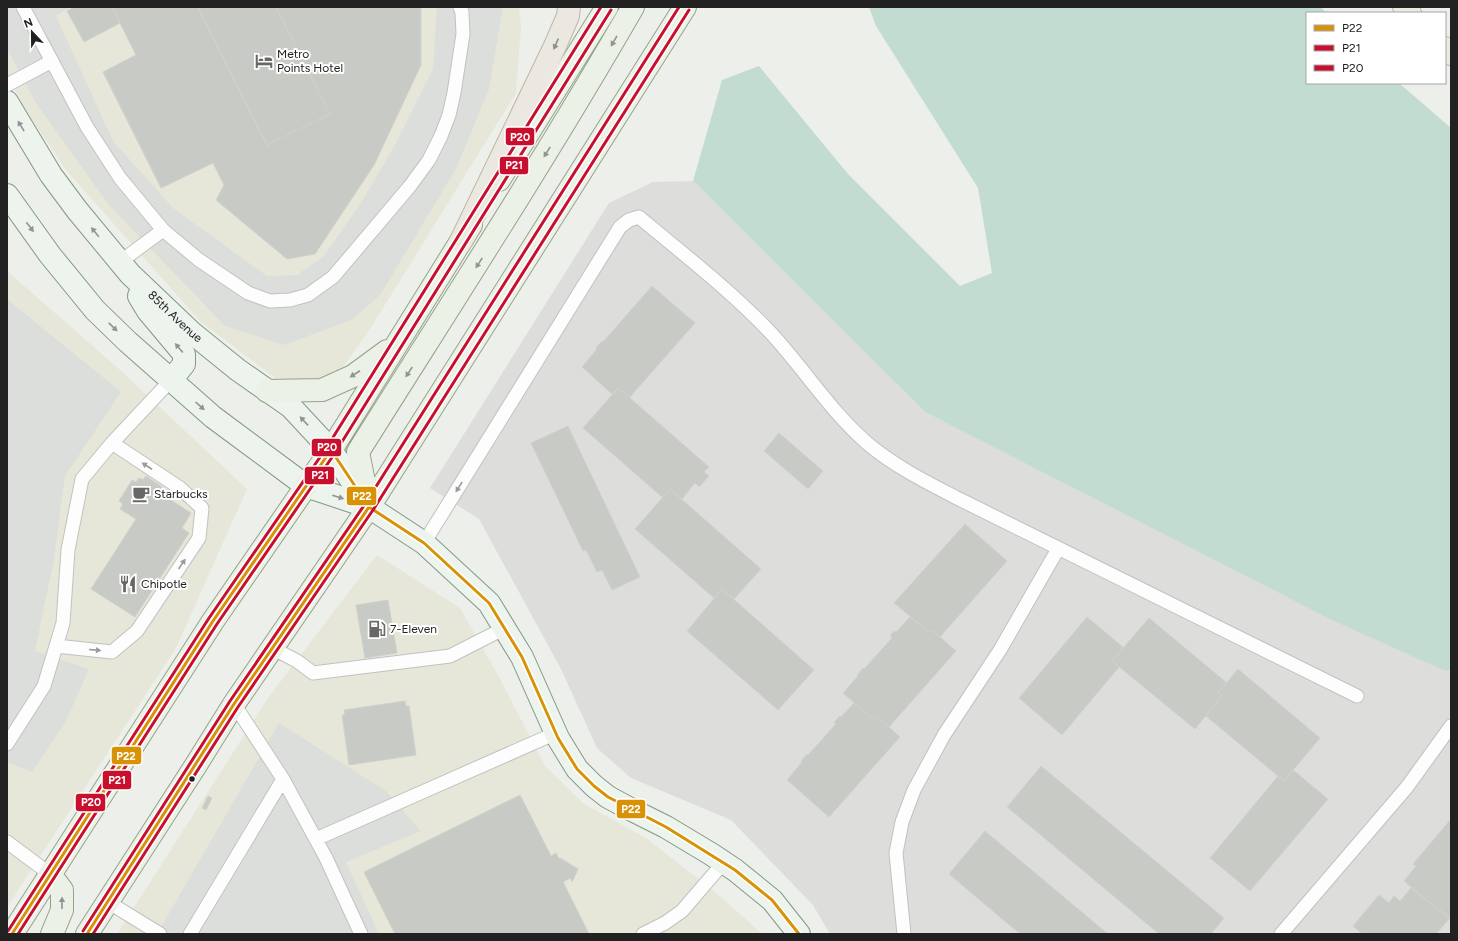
<svg xmlns="http://www.w3.org/2000/svg" width="1458" height="941" font-family="Figtree,sans-serif">
  <rect width="100%" height="100%" fill="#ecefea"/>
  <!-- residential -->
  <path fill="#dddedb" d="M693,181l232,231 520,259 6,-1v264h-621l-17,-29 -82,-85 -100,-42 -34,-30 -36,-79 -82,-150 -49,-31 179,-285 44,-21z"/>
  <!-- commercial -->
  <path fill="#e6e7d9" d="M7,7h512l2,19 -5,67 -146,236 -34,48 -49,10 -86,-65 -135,-152 -43,-64 -16,-33z
    M7,271l112,98 128,120 -71,159 -169,259z
    M377,555l83,53 39,69 46,89 39,38 62,34 74,58 42,38h-645l151,-236z"/>
  <!-- forest -->
  <path fill="#c3dcd2" d="M869,7h452l5,6h-19v70h92l52,45v542l-6,1 -113,-51 -407,-208 -232,-231 29,-101 37,-14 89,108 112,112 32,-13 -14,-85 -102,-162z"/>
  <!-- parking -->
  <path fill="#dcdedb" d="M7,7h63l-14,9 57,125 60,67 94,68 30,-1 27,-19 37,-53 34,-58 38,-76 4,-62h66l-14,82 -33,80 -76,126 -29,25 -67,25 -59,-19 -116,-121 -73,-102 -29,-54z
    M7,299l114,93 -56,84 -11,83 -19,92 54,18 -23,52 -34,51 -25,-10z
    M279,723l107,68 35,40 -75,31 33,72h-222z"/>
  <!-- building -->
  <path fill="#c8cac6" stroke="#cfd2cc" d="M75,7h37l8,16 -36,19 -17,-31z
    M112,7h86l69,138 63,-31 -54,-107h145v58l-47,100 -59,89 -28,5 -71,-59 8,-15 -11,-22 -52,25 -58,-116 33,-17z
    M198,7h78l54,107 -63,31z
    M652,286l43,37 -65,74 -12,-9 -6,6 -30,-27 15,-18 -1,-1 6,-7 1,1z
    M618,388l12,9v1l79,69 -5,5 5,4 -10,11 -4,-4 -13,16 -12,-10 -8,8 -79,-69z
    M568,426l72,151 -28,13 -10,-20 -5,2 -11,-22 -3,1 -52,-108z
    M779,433l44,38 -15,18 -44,-38z
    M146,476l16,11 -2,4 4,3 -1,1 28,18 -9,15 7,5 -54,84 -44,-28 45,-70 -16,-10 3,-5 -4,-3 13,-21 4,2 3,-4 4,2z
    M670,489l91,80 -27,30 -12,-10 -8,9 -79,-69z
    M965,524l42,37 -67,76 -9,-7 -2,2 -35,-29z
    M722,589l92,81 -36,40 -91,-79z
    M388,600l9,53 -32,5 -9,-53z
    M910,617l19,15 2,-2 9,7 16,14 -67,76 -11,-10 -3,4 -32,-28 15,-17 -1,-1 6,-7 1,1 28,-31 -2,-2 4,-5 2,1z
    M1087,617l37,31 -12,13 7,6 -57,68 -43,-37z
    M1149,618l78,65 -9,10 4,3 -27,33 -83,-68z
    M1238,669l82,69 -36,43 -78,-65 16,-20 -4,-3z
    M405,701l1,5h3l7,49 -67,10 -7,-50h3l-1,-5z
    M854,703l21,18 3,-4 22,20 -71,80 -42,-37 15,-18 -1,-1 6,-7 1,1 28,-31 -2,-2 6,-6 1,1z
    M1041,766l183,152 -13,16h-52l-152,-127z
    M1293,770l35,29 -78,92 -40,-33 68,-82 6,5z
    M520,795l31,61 5,-3 3,6 1,-1 18,11 -6,13 -2,-4 -7,4 26,52h-194l-31,-62z
    M208,796l4,2 -6,12 -4,-2z
    M1451,819v101l-47,-39 12,-15 -3,-2z
    M985,831l123,103h-88l-71,-60z
    M1411,888l39,30 -14,16 -3,-1 -1,1h-70l-9,-8 26,-31 10,8 5,-7 6,5z"/>
  <g fill="none" stroke-linecap="round" stroke-linejoin="round">
    <!-- lane casing -->
    <g stroke="#c1c2c0" stroke-width="15">
      <path id="lane" d="M23,7l64,120 33,51 43,52 36,30 49,33 22,8 20,-1 18,-5 25,-18 77,-91 19,-26 12,-24 8,-21 5,-22 9,-59 -1,-22 -2,-5
        M7,85l45,-24
        M120,262l43,-32
        M424,543l196,-316 9,-7 10,-3c44,37 90,72 130,114 34,36 60,79 98,112 27,23 59,39 90,55l400,198
        M56,646l56,6 25,-21 62,-93 3,-30 -22,-20 -68,-45
        M272,648l25,13 16,12 137,-17 55,-28
        M234,704l49,75 43,79 35,76
        M7,744l37,-58 19,-63 5,-73 14,-71 30,-36 59,-63
        M316,839l240,-106
        M7,842l43,32
        M108,902l52,32
        M190,934l93,-155
        M643,934l22,-11 17,-12 42,-49
        M904,934l-8,-81 6,-31 12,-32 30,-55 56,-85 58,-101
        M1281,934l126,-147 44,-61"/>
    </g>
    <!-- secondary casing -->
    <g stroke="#849885" stroke-width="24">
      <g id="secondary">
        <path id="s1" d="M7,102l44,73 26,35 53,64 61,58 47,38 53,37 40,43 38,57"/>
        <path d="M7,195l43,60 45,55 33,32 85,75 93,69 63,21 55,36 65,60 33,54 36,81 19,31 17,17 14,11 26,14 32,16 45,27 24,16 37,30 27,34"/>
        <path d="M139,296l9,15 36,43v10l-13,16"/>
      </g>
    </g>
    <!-- primary casing -->
    <g stroke="#92a488" stroke-width="24">
      <path id="primary" d="M499,180l108,-173
        M267,391l55,-1 31,-14 34,-25
        M369,507l-11,-55c93,-148 188,-294 275,-445
        M50,874l12,16v20l-10,24
        M12,934l201,-313 118,-171 140,-225
        M87,934l109,-169 38,-61 135,-197 316,-500"/>
    </g>
    <!-- highway casing -->
    <g stroke="#c0b7a2" stroke-width="24">
      <path id="highway" d="M1404,7l6,6
        M1445,48l6,6
        M461,241l94,-195 13,-30 1,-9"/>
    </g>
    <!-- lane -->
    <use href="#lane" stroke="#fcfdfc" stroke-width="13"/>
    <!-- secondary -->
    <use href="#secondary" stroke="#edf3ed" stroke-width="22"/>
    <!-- primary -->
    <use href="#primary" stroke="#ecf1e7" stroke-width="22"/>
    <!-- highway -->
    <use href="#highway" stroke="#eae8e1" stroke-width="22"/>
    <!-- bus-1 casing -->
    <g stroke="#fff" stroke-width="6">
      <path id="bus-1" d="M12,934l201,-313 118,-171 38,57 55,36 65,60 33,54 36,81 19,31 17,17 14,11 58,30 69,43 37,30 27,34
        M87,934l147,-230 135,-197"/>
    </g>
    <!-- bus-2 casing -->
    <g stroke="#fff" stroke-width="6">
      <path id="bus-2" d="M18,934l199,-310 118,-171 276,-443
        M93,934l145,-227 135,-197 316,-500"/>
    </g>
    <!-- bus-3 casing -->
    <g stroke="#fff" stroke-width="6">
      <path id="bus-3" d="M8,931l201,-313 118,-171 274,-440
        M83,931l147,-230 135,-197 314,-497"/>
    </g>
    <!-- bus-1 -->
    <use href="#bus-1" stroke="#d79205" stroke-width="3"/>
    <!-- bus-2 -->
    <use href="#bus-2" stroke="#c8102e" stroke-width="3"/>
    <!-- bus-3 -->
    <use href="#bus-3" stroke="#c8102e" stroke-width="3"/>
  </g>
  <!-- one-way arrows -->
  <defs><path id="oneway-solid" d="M-6-.8H1V-3.2L6.5 0L1 3.2V.8H-6Z"/></defs>
  <g fill="#91938e">
    <use href="#oneway-solid" transform="translate(614 41) rotate(120)"/>
    <use href="#oneway-solid" transform="translate(547 152) rotate(122)"/>
    <use href="#oneway-solid" transform="translate(479 263) rotate(123)"/>
    <use href="#oneway-solid" transform="translate(409 372) rotate(123)"/>
    <use href="#oneway-solid" transform="translate(355 374) rotate(147)"/>
    <use href="#oneway-solid" transform="translate(62 903) rotate(-90)"/>
  </g>
  <use fill="#908e8b" href="#oneway-solid" transform="translate(556 44) rotate(113)"/>
  <g fill="#919491">
    <use href="#oneway-solid" transform="translate(21 126) rotate(-121)"/>
    <use href="#oneway-solid" transform="translate(30 227) rotate(53)"/>
    <use href="#oneway-solid" transform="translate(95 232) rotate(-129)"/>
    <use href="#oneway-solid" transform="translate(113 327) rotate(44)"/>
    <use href="#oneway-solid" transform="translate(179 348) rotate(-130)"/>
    <use href="#oneway-solid" transform="translate(200 406) rotate(42)"/>
    <use href="#oneway-solid" transform="translate(304 421) rotate(-133)"/>
    <use href="#oneway-solid" transform="translate(338 497) rotate(18)"/>
  </g>
  <g fill="#999a99">
    <use href="#oneway-solid" transform="translate(147 466) rotate(-147)"/>
    <use href="#oneway-solid" transform="translate(459 487) rotate(122)"/>
    <use href="#oneway-solid" transform="translate(182 564) rotate(-56)"/>
    <use href="#oneway-solid" transform="translate(95 650) rotate(5)"/>
  </g>
  <!-- icons -->
  <defs>
    <g id="hotel-bare" transform="scale(1.38)"><path d="M-6-4.5h1.5V1H6V5H4.5V3h-9V5H-6ZM-4 0a1.8 1.8 0 1 1 3.6 0ZM.5 0V-2.5h3Q6-2.5 6 0Z" fill="#686967" stroke="#fff" stroke-width="2.5" paint-order="stroke"/></g>
    <g id="cafe-bare" transform="scale(1.38)"><path d="M-5.5-4.5H6V0H3Q3 3.5 0 3.5H-2.5Q-5.5 3.5-5.5 0ZM3-3.2v2h1.7v-2ZM-6 4.5H4V6H-6Z" fill="#686967" stroke="#fff" stroke-width="2.5" paint-order="stroke"/></g>
    <g id="restaurant-bare" transform="scale(1.38)"><path d="M-5-6h1v4h1v-4h1v4h1v-4h1v5L-1.5 .5V6h-2V.5L-5-1ZM5-6V6H3V1.5H1.5Q1.5-4 5-6Z" fill="#686967" stroke="#fff" stroke-width="2.5" paint-order="stroke"/></g>
    <g id="fuel-bare" transform="scale(1.38)"><path d="M-5.5-6h7V0h2V4h1.3V-2.5L3-4.5l.8-.8L6-3V5H2.5V1h-1V6h-7ZM-4.2-4.7v3.2H.2V-4.7Z" fill="#686967" stroke="#fff" stroke-width="2.5" paint-order="stroke"/></g>
  </defs>
  <g fill-rule="evenodd">
    <use href="#hotel-bare" x="264" y="61"/>
    <use href="#cafe-bare" x="141" y="494"/>
    <use href="#restaurant-bare" x="128" y="584"/>
    <use href="#fuel-bare" x="377" y="629"/>
  </g>
  <!-- markers -->
  <circle fill="#212121" stroke="#fff" stroke-width="1.5" cx="192" cy="779" r="3.5"/>
  <g text-anchor="middle" dominant-baseline="central" stroke-width="4" stroke-linejoin="round" paint-order="stroke">
    <!-- poi labels -->
    <g font-size="12" fill="#212121" stroke="#fff" text-anchor="start">
      <text x="277" y="54">Metro<tspan x="277" dy="14">Points Hotel</tspan></text>
      <text x="154" y="494">Starbucks</text>
      <text x="141" y="584">Chipotle</text>
      <text x="390" y="629">7-Eleven</text>
    </g>
    <!-- street labels -->
    <g font-size="12" fill="#212121" stroke="#fff">
      <text stroke="none"><textPath href="#s1" startOffset="274">85th Avenue</textPath></text>
    </g>
  </g>
  <g stroke="#fff" stroke-width="1.5">
    <rect x="505" y="127" width="30" height="19" rx="4" fill="#c8102e"/>
    <rect x="499" y="156" width="30" height="19" rx="4" fill="#c8102e"/>
    <rect x="311" y="438" width="31" height="19" rx="4" fill="#c8102e"/>
    <rect x="304" y="466" width="31" height="19" rx="4" fill="#c8102e"/>
    <rect x="346" y="486" width="31" height="20" rx="4" fill="#d79205"/>
    <rect x="111" y="746" width="31" height="19" rx="4" fill="#d79205"/>
    <rect x="102" y="770" width="30" height="20" rx="4" fill="#c8102e"/>
    <rect x="75" y="793" width="31" height="19" rx="4" fill="#c8102e"/>
    <rect x="616" y="799" width="30" height="20" rx="4" fill="#d79205"/>
  </g>
  <g font-size="11" text-anchor="middle" font-weight="bold" fill="#fff">
    <text x="520" y="141">P20</text>
    <text x="514" y="169">P21</text>
    <text x="327" y="451">P20</text>
    <text x="320" y="479">P21</text>
    <text x="362" y="500">P22</text>
    <text x="126" y="760">P22</text>
    <text x="117" y="784">P21</text>
    <text x="91" y="806">P20</text>
    <text x="631" y="813">P22</text>
  </g>
  <!-- border -->
  <rect width="1458" height="941" fill="none" stroke="#212121" stroke-width="16"/>
  <!-- legend -->
  <rect x="1306" y="12" width="140" height="72" fill="#ffffff" stroke="#a6a6a6"/>
  <rect x="1314" y="25" width="20" height="6" fill="#d79205" stroke="#a6a6a6"/>
  <text x="1342" y="32" font-size="12" fill="#212121">P22</text>
  <rect x="1314" y="45" width="20" height="6" fill="#c8102e" stroke="#a6a6a6"/>
  <text x="1342" y="52" font-size="12" fill="#212121">P21</text>
  <rect x="1314" y="65" width="20" height="6" fill="#c8102e" stroke="#a6a6a6"/>
  <text x="1342" y="72" font-size="12" fill="#212121">P20</text>
  <!-- north arrow -->
  <g transform="translate(32 32) rotate(338)" stroke="#ffffff" stroke-width="3" paint-order="stroke">
  <path d="M0-3L7 15L0 10L-7 15Z" fill="#212121"/>
  <text y="-6" font-size="11" font-weight="bold" text-anchor="middle" fill="#212121">N</text>
  </g>
</svg>
